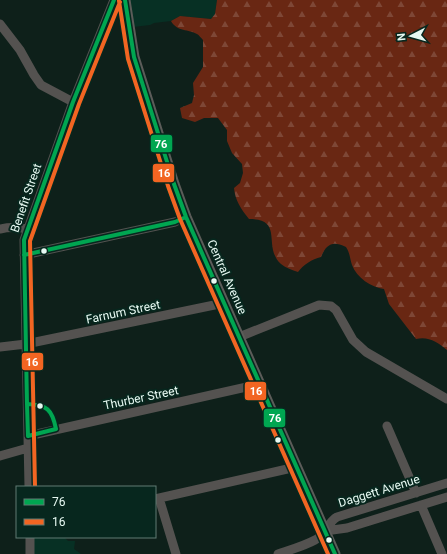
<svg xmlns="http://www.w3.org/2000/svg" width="447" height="554" font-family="Roboto,sans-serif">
  <defs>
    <pattern id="forest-firs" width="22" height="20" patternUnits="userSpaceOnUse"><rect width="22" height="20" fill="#692713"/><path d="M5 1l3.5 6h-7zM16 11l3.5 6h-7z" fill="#7e4736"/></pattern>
  </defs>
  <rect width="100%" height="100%" fill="#0e201a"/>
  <!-- built -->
  <path fill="#073024" d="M129,0h88l-2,14 -4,5 -31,-3 -9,5 -17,2 -4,2 -17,2z
    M31,537h33l4,4h7l-1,8 7,5h-50z"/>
  <!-- forest -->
  <path fill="url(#forest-firs)" d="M217,0h230v350c-9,-8 -19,-14 -31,-11l-27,-35 -5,-15c-13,-2 -27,-11 -32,-24 -2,-6 -2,-12 -6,-18 -13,-6 -19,-4 -25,10 -9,2 -18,8 -23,15 -6,-2 -12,-4 -17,-8 -19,-17 4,-45 -32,-45 -8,-10 -14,-19 -15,-31l6,-5 3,-10 -1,-9 -10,-11 -5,-12v-11l-9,-12h-14l-9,4 -13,-4 -2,-10 12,-5 2,-8 -1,-12 10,-16v-27c-2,-2 -4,-5 -6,-6 -8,-5 -20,-2 -26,-13l9,-5 31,3 4,-5z"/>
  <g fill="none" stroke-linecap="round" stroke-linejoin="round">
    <!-- minor -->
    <path stroke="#545250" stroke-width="9" d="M0,24l20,26 14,25 7,10 32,17
      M0,229c9,-2 17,-2 27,0
      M24,255l151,-33 11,-5
      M239,337l80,-32 12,1 5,4 17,30 13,12 81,47
      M0,347l26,-3 198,-41
      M387,426l29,67
      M28,436l232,-52
      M0,456l28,-8
      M29,487l-5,-247 49,-138 41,-102
      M159,498l17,56
      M155,499l141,-32
      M421,505l21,49
      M325,531l22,-3 100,-31
      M30,537v17
      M278,554c12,-4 26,-8 37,-14 10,-5 13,-18 22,-23l110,-34"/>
    <!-- major -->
    <path stroke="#5c5c59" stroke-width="11" d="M125,0l9,57 40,127 12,33 149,337"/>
    <!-- bus-1 casing -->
    <g stroke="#07271e" stroke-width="7">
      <path id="bus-1" d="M125,0l9,57 40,127 12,33 149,337
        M24,255l151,-33 11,-5
        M27,404c20,1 25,5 29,25l-28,7z
        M27,404l-3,-164 49,-138 41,-102"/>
    </g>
    <!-- bus-2 casing -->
    <g stroke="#07271e" stroke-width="7">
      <path id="bus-2" d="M119,1l9,58 40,127 12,33 148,335
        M35,487l-5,-246 49,-137 41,-102"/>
    </g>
    <!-- bus-1 -->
    <use href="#bus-1" stroke="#00a651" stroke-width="4"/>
    <!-- bus-2 -->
    <use href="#bus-2" stroke="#f26522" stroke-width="4"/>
  </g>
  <!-- markers -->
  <g fill="#e7f9f2" stroke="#07271e" stroke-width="1.5">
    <circle cx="44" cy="251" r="3.5"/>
    <circle cx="214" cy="281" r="3.5"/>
    <circle cx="40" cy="406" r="3.5"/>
    <circle cx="278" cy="440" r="3.5"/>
    <circle cx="329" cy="540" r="3.5"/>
  </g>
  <g text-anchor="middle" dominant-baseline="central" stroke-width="4" stroke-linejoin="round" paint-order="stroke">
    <!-- street labels -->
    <g font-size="12" fill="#e7f9f2" stroke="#07271e">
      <text transform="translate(26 198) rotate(-71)">Benefit Street</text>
      <text transform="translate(227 277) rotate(66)">Central Avenue</text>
      <text transform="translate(123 312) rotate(-12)">Farnum Street</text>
      <text transform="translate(141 398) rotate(-12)">Thurber Street</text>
      <text transform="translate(379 491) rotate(-17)">Daggett Avenue</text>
    </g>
  </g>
  <g stroke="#07271e" stroke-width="1.5">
    <rect x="150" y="134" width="23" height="19" rx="4" fill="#00a651"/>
    <rect x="152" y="163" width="23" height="20" rx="4" fill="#f26522"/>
    <rect x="21" y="352" width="23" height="19" rx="4" fill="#f26522"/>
    <rect x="244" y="381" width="23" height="20" rx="4" fill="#f26522"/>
    <rect x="263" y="408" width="23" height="20" rx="4" fill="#00a651"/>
  </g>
  <g font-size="11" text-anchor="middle" font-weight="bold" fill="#fff">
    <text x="161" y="148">76</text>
    <text x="164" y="177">16</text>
    <text x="32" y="366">16</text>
    <text x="256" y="395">16</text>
    <text x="275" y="422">76</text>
  </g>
  <!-- legend -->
  <rect x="16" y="486" width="140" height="52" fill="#07271e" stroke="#617b73"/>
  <rect x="24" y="499" width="20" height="6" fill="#00a651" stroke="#617b73"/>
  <text x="52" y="506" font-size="12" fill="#e7f9f2">76</text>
  <rect x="24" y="519" width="20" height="6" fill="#f26522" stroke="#617b73"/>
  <text x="52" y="526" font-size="12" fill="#e7f9f2">16</text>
  <!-- north arrow -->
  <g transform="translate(411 36) rotate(264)" stroke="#07271e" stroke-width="3" paint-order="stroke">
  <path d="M0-3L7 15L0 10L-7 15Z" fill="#e7f9f2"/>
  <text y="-6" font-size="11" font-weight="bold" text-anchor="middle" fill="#e7f9f2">N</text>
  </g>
</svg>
